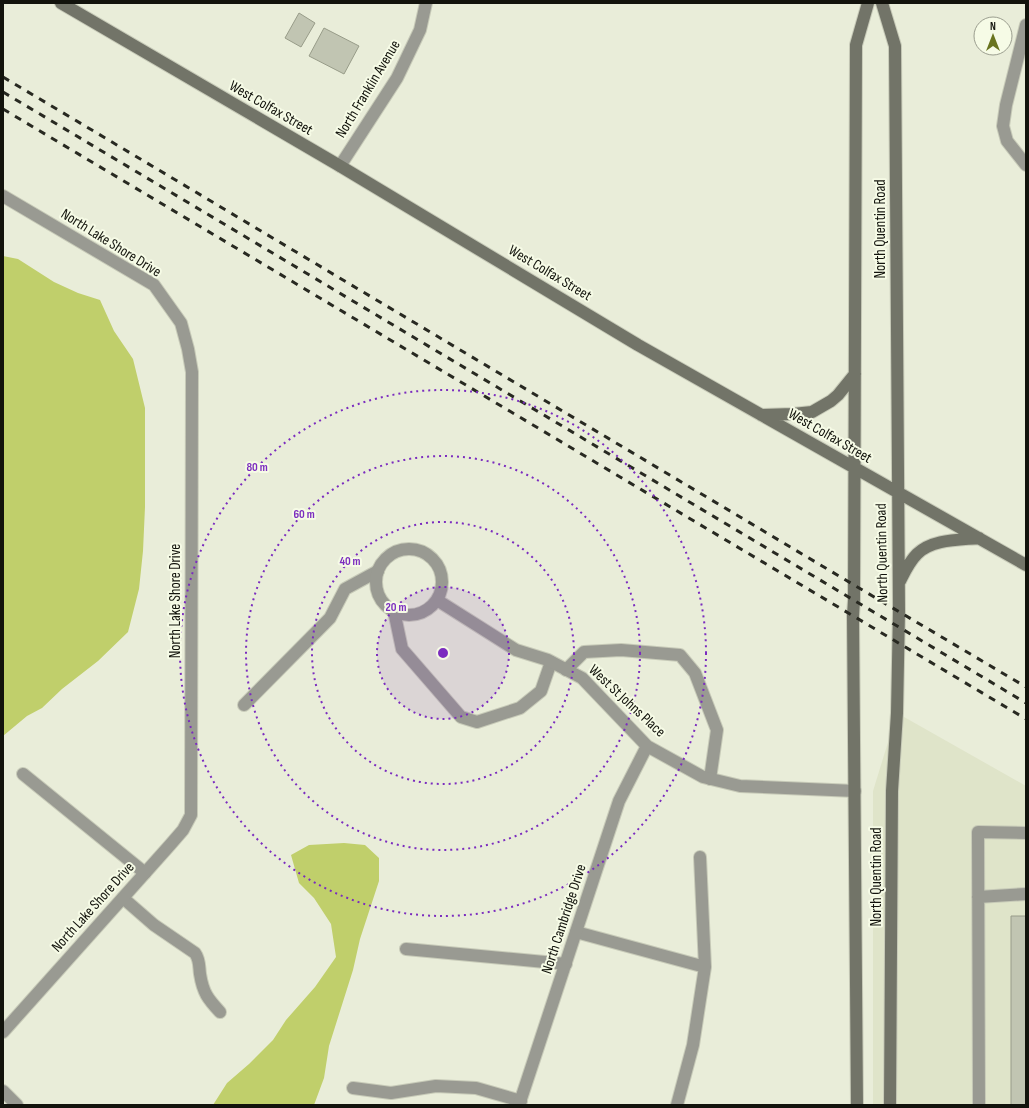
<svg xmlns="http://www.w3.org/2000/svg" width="1029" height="1108" font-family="'Sofia Sans Condensed',sans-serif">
  <rect width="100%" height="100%" fill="#e9edd9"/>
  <!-- built -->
  <path fill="#dfe4c9" d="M897,713l129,73v319h-153v-314z"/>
  <!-- water -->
  <path fill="#c0cf6b" d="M3,256l15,3 36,23 24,11 22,7 14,31 19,28 12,49v99l-2,44 -4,38 -11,43 -30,29 -36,28 -20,19 -15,8 -24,20z
    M344,843l21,2 14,13v23l-19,58 -7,31 -24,76 -5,32 -10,27h-101l14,-22 22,-19 24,-24 13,-20 29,-33 21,-30 -5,-33 -17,-26 -15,-15 -8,-28 18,-10z"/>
  <!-- building -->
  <path fill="#c1c5b2" stroke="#989c89" d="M299,13l16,10 -14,24 -16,-9z
    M324,28l35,18 -15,28 -35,-18z
    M1011,916h15v189h-15z"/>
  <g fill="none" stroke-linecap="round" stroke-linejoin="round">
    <!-- lane casing -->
    <g stroke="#c7cab8" stroke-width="14">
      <path id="lane" d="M1026,25l-20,80 -3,21 4,15 19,24
        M394,611l8,38 59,68 16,5 43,-14 21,-17 10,-29
        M566,670l18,-18 37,-2 59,5 15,18 22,57 -7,49
        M244,705l86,-87 15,-29 33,-18
        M23,774l122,99
        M700,857l5,110
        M978,897l48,-3
        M123,898l31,27 41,28c5,7 4,14 5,21 3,19 8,25 20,38
        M576,932l129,35 -12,78 -16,60
        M406,949l160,15
        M353,1088l38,5 45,-7 40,2 45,13
        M3,1091l14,14
        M979,1105l-1,-273 48,1"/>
    </g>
    <!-- street casing -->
    <g stroke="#c7cab8" stroke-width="14">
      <path id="street" d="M340,166l57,-88 23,-48 6,-27
        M3,196l151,89 27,38 7,26 4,23 -1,443 -8,15 -13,15 -167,187
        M376 582a33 33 0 1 1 66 0a33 33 0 1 1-66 0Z
        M437,600l79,50 32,10 34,18 65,68 56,31 37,9 115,5
        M519,1105l100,-304 28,-55"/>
    </g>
    <!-- secondary casing -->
    <g stroke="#c7cab8" stroke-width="14">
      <path id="secondary" d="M61,3l279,163 298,179 388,220
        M882,3l13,43 4,565 -2,102 -5,78 -2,314
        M761,415l32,-1 19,-2 19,-11 7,-6 17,-21
        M900,581c5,-10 9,-19 17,-27 15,-15 42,-14 62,-16
        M857,1105l-4,-489 1,-16 2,-555 12,-42"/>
    </g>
    <!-- lane -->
    <use href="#lane" stroke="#999a92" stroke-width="12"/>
    <!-- street -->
    <use href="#street" stroke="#999a92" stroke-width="12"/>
    <!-- secondary -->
    <use href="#secondary" stroke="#727468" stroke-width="12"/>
    <!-- rail -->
    <path stroke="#282921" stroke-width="3" stroke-dasharray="7 7" stroke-linecap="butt" d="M3,77l851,508 172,102
      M3,92l1023,611
      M3,109l1023,610"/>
  </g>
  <!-- distance rings -->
  <circle cx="443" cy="653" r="66" fill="#7b2cbf" fill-opacity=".12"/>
  <g fill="none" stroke="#7b2cbf" stroke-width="2" stroke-dasharray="2 4">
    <circle cx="443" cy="653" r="66"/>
    <circle cx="443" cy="653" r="131"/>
    <circle cx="443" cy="653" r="197"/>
    <circle cx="443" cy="653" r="263"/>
  </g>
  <g text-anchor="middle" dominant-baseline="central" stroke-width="4" stroke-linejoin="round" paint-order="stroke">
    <!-- street labels -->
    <g font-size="15" fill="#12130c" stroke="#f6fbe6">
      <text transform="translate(368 89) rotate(-59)">North Franklin Avenue</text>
      <text transform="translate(271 108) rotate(30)">West Colfax Street</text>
      <text transform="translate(880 229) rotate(-90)">North Quentin Road</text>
      <text transform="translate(111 243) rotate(32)">North Lake Shore Drive</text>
      <text transform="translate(550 273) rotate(31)">West Colfax Street</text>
      <text transform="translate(830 436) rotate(30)">West Colfax Street</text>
      <text transform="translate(882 553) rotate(-91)">North Quentin Road</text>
      <text transform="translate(175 601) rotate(-90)">North Lake Shore Drive</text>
      <text transform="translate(627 701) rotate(43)">West St Johns Place</text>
      <text transform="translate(876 877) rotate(-90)">North Quentin Road</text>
      <text transform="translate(93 907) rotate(-48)">North Lake Shore Drive</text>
      <text transform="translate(564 919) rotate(-72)">North Cambridge Drive</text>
    </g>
  </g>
  <circle cx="443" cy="653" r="6" fill="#7b2cbf" stroke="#f6fbe6" stroke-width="2"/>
  <g font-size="12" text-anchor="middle" font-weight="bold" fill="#7b2cbf" stroke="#f6fbe6" stroke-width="4" stroke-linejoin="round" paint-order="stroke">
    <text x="257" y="471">80 m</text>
    <text x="304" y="518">60 m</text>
    <text x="350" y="565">40 m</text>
    <text x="396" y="611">20 m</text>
  </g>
  <!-- border -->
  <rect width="1029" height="1108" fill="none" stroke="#12130c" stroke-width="8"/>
  <!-- north arrow -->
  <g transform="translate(993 36)"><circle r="19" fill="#f6fbe6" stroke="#9b9e8f"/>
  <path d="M0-3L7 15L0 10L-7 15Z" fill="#69741e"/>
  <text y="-6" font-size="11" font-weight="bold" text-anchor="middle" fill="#12130c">N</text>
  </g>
</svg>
